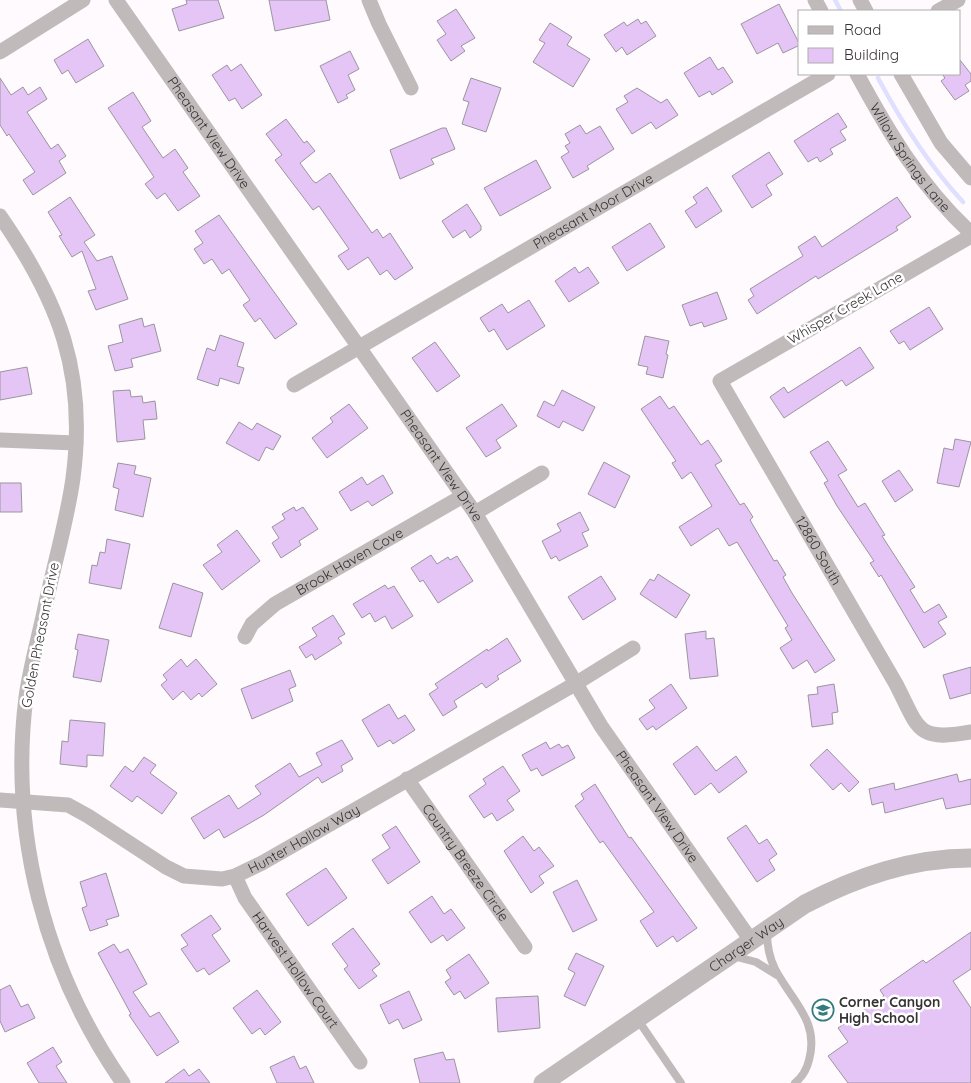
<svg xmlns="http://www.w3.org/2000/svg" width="971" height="1083" font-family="Quicksand,sans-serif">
  <rect width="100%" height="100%" fill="#fffafd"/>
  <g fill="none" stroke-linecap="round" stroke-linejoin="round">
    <!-- stream -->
    <path stroke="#dfdfff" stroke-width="4.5" d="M835,0l6,11
      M878,78c24,45 50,86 85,124"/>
  </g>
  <!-- building -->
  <path fill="#e4c5f5" stroke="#9b959f" d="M186,0h32l6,18 -45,13 -7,-22 15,-5z
    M269,0h57l4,20 -55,11z
    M779,4l21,41 -17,8 -5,-10 -21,11 -16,-30z
    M456,9l19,29 -14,8 4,5 -14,10 -14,-21 9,-6 -9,-13z
    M638,19l3,5 5,-3 10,15 -29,19 -5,-8 -6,5 -12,-17 20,-13 3,4z
    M550,23l22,14 -5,8 23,14 -17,28 -40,-25 12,-19 -6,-3z
    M88,39l16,27 -28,17 -8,-13 -6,4 -8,-14z
    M350,51l9,18 -11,6 7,15 -9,5 2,3 -10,5 -18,-37z
    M710,57l8,13 5,-3 10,15 -21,13 -2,-4 -11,6 -15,-24z
    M960,60l11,14v7l-6,4 4,6 -14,9 -14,-19 4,-3 -3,-4h18z
    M241,64l21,31 -20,14 -7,-11 -6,3 -17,-26 15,-10 4,6z
    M0,78l11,17 12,-8 5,8 12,-8 7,12 -20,13 24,37 7,-5 8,12 -7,5 7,12 -33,22 -10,-15 12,-8 -26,-38 -2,2 -7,-11z
    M471,78l30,10 -15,44 -24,-8 7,-22 -6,-2z
    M637,88l24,15 6,-4 11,16 -22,14 -5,-7 -19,12 -16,-25 12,-7 -4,-6z
    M133,92l18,29 -9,6 21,31 12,-9 13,19 -5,4 17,24 -22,15 -13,-18 -8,6 -12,-15 9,-7 -46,-69z
    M838,113l9,14 -7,4 6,9 -16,9 3,5 -13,8 -3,-5 -9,5 -14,-21z
    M286,119l18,24 3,-2 8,10 -15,12 13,18 3,2 14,-10 42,60 5,-4 6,9 7,-5 23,35 -18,12 -8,-10 -7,5 -12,-18 -20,13 -10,-14 11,-7 -30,-43 -6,4 -38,-50 7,-5 -16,-21z
    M580,125l6,9 14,-8 14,23 -27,17 2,3 -16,9 -12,-21 8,-5 -4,-6 5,-3 -5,-9z
    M442,128h4l9,21 -24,10 3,5 -34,15 -10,-29z
    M769,152l14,22 -17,11 6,10 -20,13 -20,-32z
    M536,160l15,28 -51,28 -16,-28z
    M707,187l15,24 -26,17 -11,-17 12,-8 -4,-6z
    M70,197l25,38 -11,7 13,19 15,-5 16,43 -32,11 -8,-19 8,-2 -14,-38 -10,6 -13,-21 3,-1 -14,-23z
    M897,197l14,20 -15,10 2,3 -80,49 -2,-3 -59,38 -9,-14 6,-4 -4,-7 53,-33 -5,-9 17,-11 7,11z
    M467,204l14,22v4l-11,8 -5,-8 -12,8 -11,-17z
    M219,215l78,109 -22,15 -15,-21 -5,4 -12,-17 7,-5 -21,-31 -7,5 -10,-15 -8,5 -10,-15 9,-6 -8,-12z
    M650,223l15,24 -38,24 -15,-24z
    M575,267l4,6 9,-6 11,16 -30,19 -14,-21z
    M717,292l10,27 -23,8 -2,-5 -12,4 -8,-21z
    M529,300l16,26 -38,24 -13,-21 -5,3 -9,-14 22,-14 6,9z
    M929,307l14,22 -33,21 -6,-9 -5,3 -9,-13z
    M142,318l2,9 10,-3 7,27 -30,8 2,8 -18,4 -7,-25 15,-4 -4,-17z
    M220,335l24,8 -7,23 7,2 -5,16 -19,-6 -2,8 -21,-7 10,-31 8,3z
    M645,336l24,5 -3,13 2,1 -5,23 -17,-4 2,-7 -10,-2z
    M435,342l25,34 -23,16 -25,-34z
    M860,347l14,21 -28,18 -4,-6 -58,38 -14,-21 14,-10 4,6z
    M27,367l5,27 -32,6v-28z
    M130,390l1,7 11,-1 1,7 12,-2 2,18 -14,1 2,19 -28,3 -4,-51z
    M562,390l33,17 -12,24 -20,-10 -4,7 -22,-12 7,-15 10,5z
    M660,396l9,13 5,-3 27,39 7,-5 14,21 -7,4 25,40 4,-2 9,14 -3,3 24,41 3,-1 9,15 -3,2 9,16 43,67 -20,13 -8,-13 -14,9 -13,-21 12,-8 -7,-12 3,-2 -51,-84 -8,4 -11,-18 -27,18 -12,-19 33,-21 -21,-34 -9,7 -10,-16 4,-2 -35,-52z
    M349,404l19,24 -41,30 -15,-20 21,-16 -3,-4z
    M502,404l15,22 -21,14 5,8 -15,9 -20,-29z
    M239,422l13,8 5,-7 24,13 -8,14 -7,-3 -7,14 -33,-18z
    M955,439l16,3 -12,45 -22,-4 7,-35 9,2z
    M828,441l19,29 -9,5 20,32 7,-4 20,32 -3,1 33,51 -5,3 14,23 15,-9 8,13 -9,5 8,12 -22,14 -43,-73 -2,2 -9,-14 4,-2 -37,-55 -13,-23 4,-2 -18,-29z
    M604,462l26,14 -15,32 -27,-14z
    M118,463l18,3 -2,8 17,4 -8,39 -28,-7 4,-21 -6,-2z
    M899,470l14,20 -18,12 -13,-21z
    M383,475l10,18 -21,13 -4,-5 -17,10 -12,-19 23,-15 5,8z
    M0,483h21l1,29h-22z
    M294,507l2,4 7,-4 15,22 -19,12 2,4 -20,13 -9,-15 7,-5 -7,-11 13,-8 -3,-5z
    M580,512l9,18 -7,3 6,13 -29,15 -3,-5 -5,3 -9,-18 19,-10 -4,-7z
    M237,530l23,31 -38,29 -19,-25 19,-13 -5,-7z
    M107,539l23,5 -9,45 -32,-6 3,-18 5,1 3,-14 5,1z
    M431,555l6,9 11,-7 2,3 7,-4 16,25 -35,22 -15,-23 -3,2 -9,-14z
    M658,574l32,21 -14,23 -36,-24 10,-15 4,2z
    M601,576l15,23 -33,21 -15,-23z
    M173,583l30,10 -12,44 -32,-9z
    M385,585l3,4 6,-3 19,30 -21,13 -7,-13 -10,6 -5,-9 -8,5 -9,-14z
    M333,615l12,19 -7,4 4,5 -27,17 -3,-6 -6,4 -7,-11 18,-11 -5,-8z
    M706,631v8l8,-1 4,38 -28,3 -5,-45z
    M78,634l31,6 -8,42 -28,-5 5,-27 -3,-1z
    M507,638l14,23 -24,15 2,3 -13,9 -4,-5 -28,18 3,6 -14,9 -14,-22 9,-6 -3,-4 52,-35 1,2z
    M181,659l6,8 9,-8 21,25 -15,13 -3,-4 -8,7 -8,-9 -10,9 -12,-15 6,-5 -4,-5z
    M971,667v26l-21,6 -7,-24z
    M290,670l6,16 -7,3 4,12 -41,18 -11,-30z
    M671,684l16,24 -31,22 -3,-4 -6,4 -8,-11 16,-11 -6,-8z
    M834,684l4,28 -6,1 1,11 -21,3 -4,-32 10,-1 -1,-7z
    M389,704l9,15 7,-4 10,15 -22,14 -3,-4 -12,7 -16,-27z
    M70,720l35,3 -2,33 -16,-1v12l-27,-3 2,-23 6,1z
    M342,740l11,19 -12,7 2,5 -21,12 -4,-6 -54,38 -40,23 -5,-9 -15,10 -13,-21 38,-23 9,14 23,-15 -6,-8 35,-23 9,14 23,-12 -6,-12z
    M546,742l4,7 9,-5 3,4 6,-3 7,13 -33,18 -5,-8 -6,3 -9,-16z
    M697,746l19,25 20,-15 11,16 -28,21 -8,-10 -16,12 -22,-31z
    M827,749l32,33 -10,10 -8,-9 -8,7 -23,-25z
    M144,757l12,8 -6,8 27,20 -15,21 -25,-18 -5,6 -22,-16 15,-20 8,6z
    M503,766l17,25 -13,9 7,10 -17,11 -5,-8 -8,5 -15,-22 17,-12 -3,-5z
    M957,774l2,8 12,-3v25l-25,5 -3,-11 -58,15 -2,-11 -11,3 -3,-16 25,-6 1,7z
    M595,784l34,54 2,-1 66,91 -20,14 -4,-6 -16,11 -17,-26 14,-9 -51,-71 -3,2 -25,-37 9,-7 -3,-5z
    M746,825l13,19 8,-5 10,15 -8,6 6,10 -18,12 -30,-44z
    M396,826l24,36 -32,22 -16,-24 18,-12 -8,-13z
    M523,836l11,15 5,-4 15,19 -15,10 5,7 -13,10 -27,-42z
    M326,868l21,30 -39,28 -22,-32z
    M106,873l13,43 -13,4 2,5 -18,6 -8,-23 5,-2 -7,-24z
    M577,880l20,40 -24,12 -20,-40z
    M432,896l12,18 7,-5 14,19 -18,13 -4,-6 -12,8 -22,-31z
    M211,915l10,14 -9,6 18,26 -21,14 -5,-7 -7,4 -16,-23 7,-4 -7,-10z
    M353,928l27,36 -8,6 5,6 -18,13 -15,-20 4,-3 -16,-22z
    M971,932v37l-18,12 18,27v75h-123l-20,-27 20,-14 -10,-14 46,-32 -4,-6 43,-30 3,3z
    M114,944l6,9 8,-4 19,35 -14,8 17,25 9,-5 20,30 -22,14 -28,-41 2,-1 -33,-61z
    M576,953l28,13 -19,40 -21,-10 11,-23 -7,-4z
    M469,954l20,29 -24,16 -5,-8 -6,4 -9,-13 6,-4 -5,-8z
    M10,985l11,22 7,-3 7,14 -30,14 -5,-11v-31z
    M257,990l24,32 -16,13 -5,-7 -8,6 -19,-26z
    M409,991l13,29 -19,9 -5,-10 -9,5 -9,-19z
    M538,996l2,32 -42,4 -2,-34z
    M53,1047l9,15 -6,4 11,17h-28l-12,-20z
    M443,1052l3,8 8,-1 6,24h-40l-6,-24z
    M294,1056l6,13 6,-3 8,17h-37l-7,-16z
    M184,1069l5,7 10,-7 11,14h-45z"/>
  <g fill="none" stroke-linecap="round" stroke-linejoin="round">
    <!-- service -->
    <path stroke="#c1babb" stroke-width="8" d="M767,932c0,13 2,25 8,37 16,31 45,52 34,91 -2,9 -7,17 -14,23
      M733,956l23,6 21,13
      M638,1020l43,63"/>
    <!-- minor -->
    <g stroke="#c1babb" stroke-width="15">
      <path id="s1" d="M116,0l359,513 126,213 149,213"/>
      <path d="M369,0l10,24 32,64"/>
      <path d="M815,0l6,11"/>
      <path d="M860,0l6,11"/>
      <path d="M938,11l20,-11"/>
      <path d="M0,52l83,-52"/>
      <path id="s2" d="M857,74c32,59 64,113 114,159"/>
      <path d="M901,74l40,69 30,35"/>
      <path d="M0,216c59,85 87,157 73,262 -6,44 -20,90 -29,134 -6,28 -14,56 -18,85 -17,136 19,274 97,386"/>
      <path id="s3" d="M971,236l-251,145 176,303c23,45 20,58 75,48"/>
      <path id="s4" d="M294,385l534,-311"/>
      <path d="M0,440l76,3"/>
      <path d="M475,513l67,-40"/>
      <path id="s5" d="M245,637l7,-13 23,-20 188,-108"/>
      <path id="s6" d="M407,779l118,168"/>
      <path id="s7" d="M0,800l68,5 20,11 78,51 18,9 38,3 13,-3 27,-13 313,-179 58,-36"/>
      <path id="s8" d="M235,876l10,22 115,164"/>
    </g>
    <!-- tertiary -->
    <path stroke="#c1babb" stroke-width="19" id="s9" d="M543,1083l262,-179c52,-27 106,-46 166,-46"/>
  </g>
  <!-- icons -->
  <defs>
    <g id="school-ring" transform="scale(1.125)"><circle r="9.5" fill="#fff" stroke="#327b7f" stroke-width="1.5"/><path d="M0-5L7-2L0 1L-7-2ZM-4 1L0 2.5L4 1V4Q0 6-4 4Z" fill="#327b7f"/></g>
  </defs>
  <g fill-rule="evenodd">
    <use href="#school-ring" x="823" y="1010"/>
  </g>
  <g text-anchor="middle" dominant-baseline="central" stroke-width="5" stroke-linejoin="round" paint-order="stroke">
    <!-- street labels -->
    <g font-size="14" fill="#373234" stroke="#fff">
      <text stroke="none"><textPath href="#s1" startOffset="162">Pheasant View Drive</textPath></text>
      <text stroke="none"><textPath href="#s2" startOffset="99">Willow Springs Lane</textPath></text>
      <text stroke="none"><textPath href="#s4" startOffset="346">Pheasant Moor Drive</textPath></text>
      <text transform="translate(845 308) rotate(-30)">Whisper Creek Lane</text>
      <text stroke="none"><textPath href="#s1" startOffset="568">Pheasant View Drive</textPath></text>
      <text stroke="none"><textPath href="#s3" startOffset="486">12860 South</textPath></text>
      <text stroke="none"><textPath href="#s5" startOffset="131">Brook Haven Cove</textPath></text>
      <text transform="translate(40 635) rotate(-79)">Golden Pheasant Drive</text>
      <text stroke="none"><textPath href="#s1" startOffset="972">Pheasant View Drive</textPath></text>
      <text stroke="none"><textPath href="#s7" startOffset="334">Hunter Hollow Way</textPath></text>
      <text stroke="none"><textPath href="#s6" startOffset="102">Country Breeze Circle</textPath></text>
      <text stroke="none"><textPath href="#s9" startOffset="246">Charger Way</textPath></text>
      <text stroke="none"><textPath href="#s8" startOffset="112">Harvest Hollow Court</textPath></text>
    </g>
    <!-- poi labels -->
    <g font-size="14" font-weight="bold" fill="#373234" stroke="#fff" text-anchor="start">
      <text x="839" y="1002">Corner Canyon<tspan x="839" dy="16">High School</tspan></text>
    </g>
  </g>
  <!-- legend -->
  <rect x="798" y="10" width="162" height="65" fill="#ffffff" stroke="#afadae"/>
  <rect x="808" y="26" width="25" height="8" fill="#c1babb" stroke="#afadae"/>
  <text x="844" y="35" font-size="15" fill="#373234">Road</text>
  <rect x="808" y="48" width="25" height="15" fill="#e4c5f5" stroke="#afadae"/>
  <text x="844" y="60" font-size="15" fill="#373234">Building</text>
</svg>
